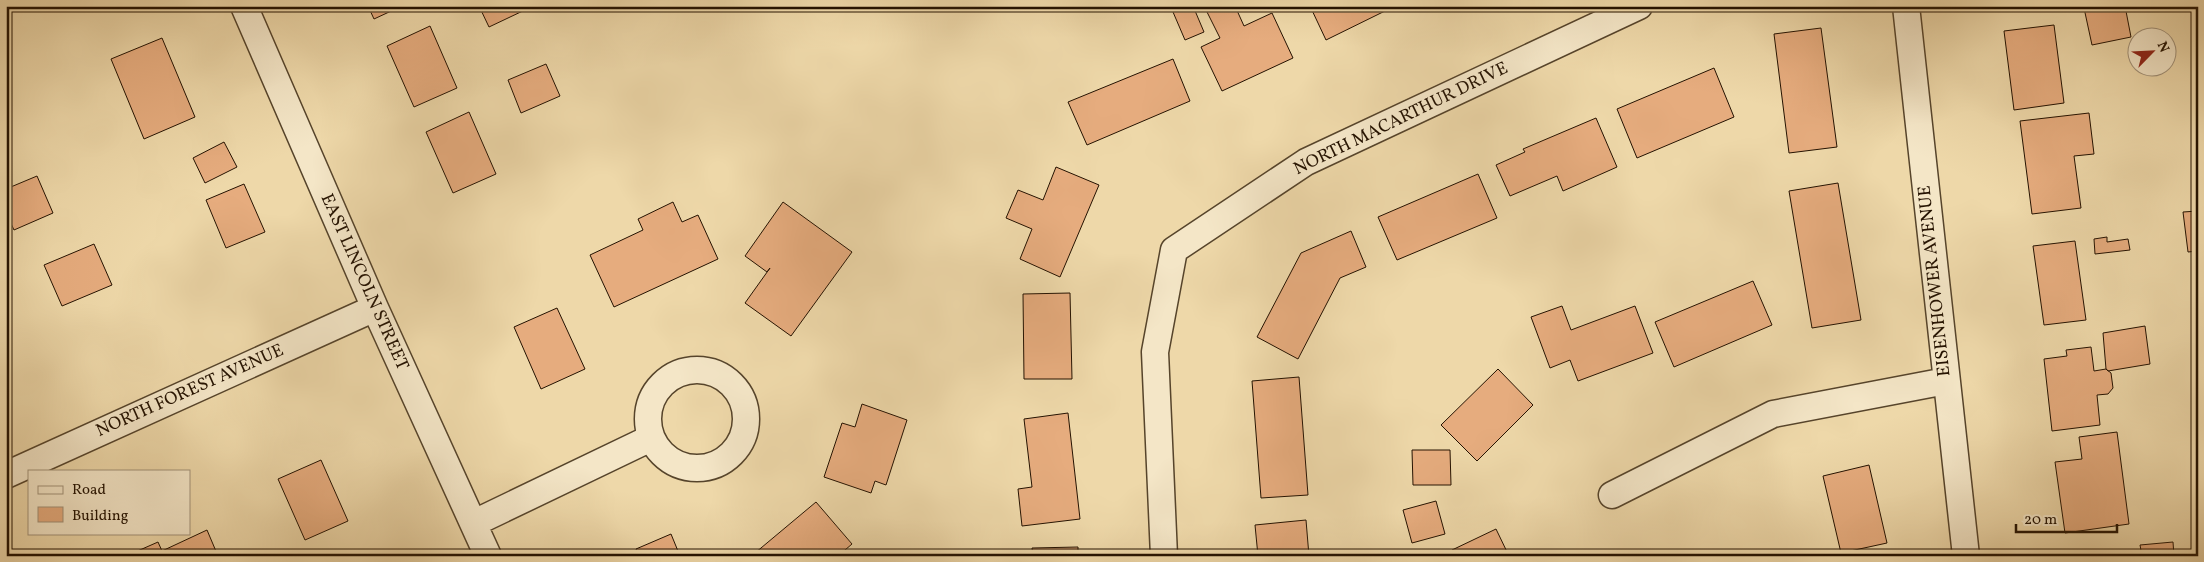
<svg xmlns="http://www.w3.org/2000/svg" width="2204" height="562" font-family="Vollkorn,serif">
  <rect width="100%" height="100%" fill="#eed8a9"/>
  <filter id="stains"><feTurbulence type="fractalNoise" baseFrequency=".004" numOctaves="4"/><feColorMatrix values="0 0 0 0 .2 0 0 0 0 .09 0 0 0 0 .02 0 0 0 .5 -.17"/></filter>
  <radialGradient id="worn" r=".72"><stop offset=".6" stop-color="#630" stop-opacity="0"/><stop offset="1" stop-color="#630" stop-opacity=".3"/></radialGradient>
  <!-- building -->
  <path fill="#e6ac7e" stroke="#241201" d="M368,6h34l-28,13z
    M479,6h47l1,3 -38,18z
    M1187,6h6l11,26 -19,8 -12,-28z
    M1204,6h31l9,20 28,-13 21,45 -71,33 -21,-44 19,-9z
    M1310,6h75l2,4 -61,30z
    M2090,6h35l6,31 -39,8 -8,-37z
    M2054,25l10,78 -50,7 -10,-79z
    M430,26l27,62 -43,19 -27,-61z
    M1821,28l16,119 -48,6 -15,-119z
    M162,38l33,79 -51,22 -33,-80z
    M1173,59l17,42 -103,44 -19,-43z
    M546,64l14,32 -39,17 -13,-33z
    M1714,68l20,49 -97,41 -20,-49z
    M469,112l27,62 -43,19 -27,-61z
    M2089,113l5,41 -20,2 7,52 -49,6 -12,-93z
    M1596,118l21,49 -54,24 -6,-15 -47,20 -14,-31 29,-13 -2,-3z
    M224,142l13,25 -32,16 -12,-25z
    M1056,167l43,18 -39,92 -40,-18 12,-30 -26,-11 12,-28 25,10z
    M1478,174l19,44 -100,42 -19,-43z
    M37,176l16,37 -39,17 -8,-17v-24z
    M1838,183l23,137 -49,8 -23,-137z
    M244,184l21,48 -39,16 -20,-48z
    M673,202l9,20 16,-7 20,44 -104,48 -24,-52 53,-25 -5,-11z
    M783,202l69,50 -61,84 -46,-33 25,-35 -3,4 -22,-16z
    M2198,211v40l-10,1 -5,-40z
    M1351,231l15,36 -26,11 -42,81 -41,-22 44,-84z
    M2107,237v5l21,-3 2,11 -35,4 -1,-15z
    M2075,241l11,79 -42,5 -11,-79z
    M94,244l18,41 -50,21 -18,-41z
    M1753,281l19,44 -98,42 -19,-45z
    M1070,293l2,86h-48l-1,-85z
    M1562,306l9,24 64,-24 18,47 -75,28 -8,-21 -20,8 -19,-51z
    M557,308l28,61 -44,20 -27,-62z
    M2145,326l5,38 -42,7 -2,-2 -3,-36z
    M2091,347l3,24 12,-2 5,4 2,15 -5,6 -11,1 3,30 -48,6 -8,-72 23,-3 -1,-6z
    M1498,369l35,36 -56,56 -36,-36z
    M1299,377l9,118 -47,3 -9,-117z
    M862,404l45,16 -21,65 -11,-4 -4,12 -47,-16 18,-54 13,4z
    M1068,413l12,106 -58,7 -4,-37 14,-2 -8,-68z
    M2117,432l12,92 -64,9 -10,-71 27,-3 -3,-22z
    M1412,450h38l1,35h-38z
    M321,460l27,61 -43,19 -27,-61z
    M1869,465l18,78 -46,10 -18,-77z
    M1436,501l9,33 -33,9 -9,-33z
    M816,502l36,42 -14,12h-80l-3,-3z
    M1306,520l3,36h-51l-3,-31z
    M1496,529l13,27h-54l-3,-6z
    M207,530l11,26h-84l-1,-3 25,-11 4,9z
    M671,534l9,22h-41l-3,-7z
    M2173,542l1,14h-32l-2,-11z
    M1078,547v9h-45l-1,-8z"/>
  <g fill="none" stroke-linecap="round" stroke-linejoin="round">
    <!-- minor casing -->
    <g stroke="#56442b" stroke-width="29">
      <path id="minor" d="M244,6l131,302 113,248
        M1906,6l60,550
        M648 419a49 49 0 1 1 98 0a49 49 0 1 1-98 0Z
        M6,475l369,-167
        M1612,495l161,-81 173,-33
        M474,523l177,-85
        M1164,556l-9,-204 19,-102 132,-88 333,-156"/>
    </g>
    <!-- minor -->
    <use href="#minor" stroke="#f4e6c7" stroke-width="26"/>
  </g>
  <g text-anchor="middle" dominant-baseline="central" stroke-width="4" stroke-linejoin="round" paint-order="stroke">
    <!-- street labels -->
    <g font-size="18" fill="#241201" stroke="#f4e6c7">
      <text transform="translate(1401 119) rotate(-26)">NORTH MACARTHUR DRIVE</text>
      <text transform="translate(1935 281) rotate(-96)">EISENHOWER AVENUE</text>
      <text transform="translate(364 282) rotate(66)">EAST LINCOLN STREET</text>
      <text transform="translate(190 391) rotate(-24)">NORTH FOREST AVENUE</text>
    </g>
  </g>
  <!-- margin -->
  <rect width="2204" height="562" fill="none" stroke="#eed8a9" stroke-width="25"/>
  <rect x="8" y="8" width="2189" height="547" fill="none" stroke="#241201" stroke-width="2.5"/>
  <rect x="12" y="12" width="2179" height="537" fill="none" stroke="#241201"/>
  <!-- legend -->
  <rect x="28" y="470" width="162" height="65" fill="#f4e6c7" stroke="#a19178"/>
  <rect x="38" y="486" width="25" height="8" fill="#f4e6c7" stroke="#a19178"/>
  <text x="72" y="494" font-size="15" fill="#241201">Road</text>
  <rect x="38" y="507" width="25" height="15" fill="#e6ac7e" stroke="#a19178"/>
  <text x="72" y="520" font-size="15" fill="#241201">Building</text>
  <!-- north arrow -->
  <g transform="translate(2152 52) rotate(66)"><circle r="24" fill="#f4e6c7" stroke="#a19178"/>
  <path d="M0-4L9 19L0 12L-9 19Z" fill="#8f2418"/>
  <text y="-8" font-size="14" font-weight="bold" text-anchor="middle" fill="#241201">N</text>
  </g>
  <!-- scale -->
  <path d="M2016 524v8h101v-8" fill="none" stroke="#241201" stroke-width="2.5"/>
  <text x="2024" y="524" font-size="15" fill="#241201" stroke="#f4e6c7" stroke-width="4" paint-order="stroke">20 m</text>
  <rect width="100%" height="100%" filter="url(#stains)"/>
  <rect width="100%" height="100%" fill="url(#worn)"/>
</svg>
